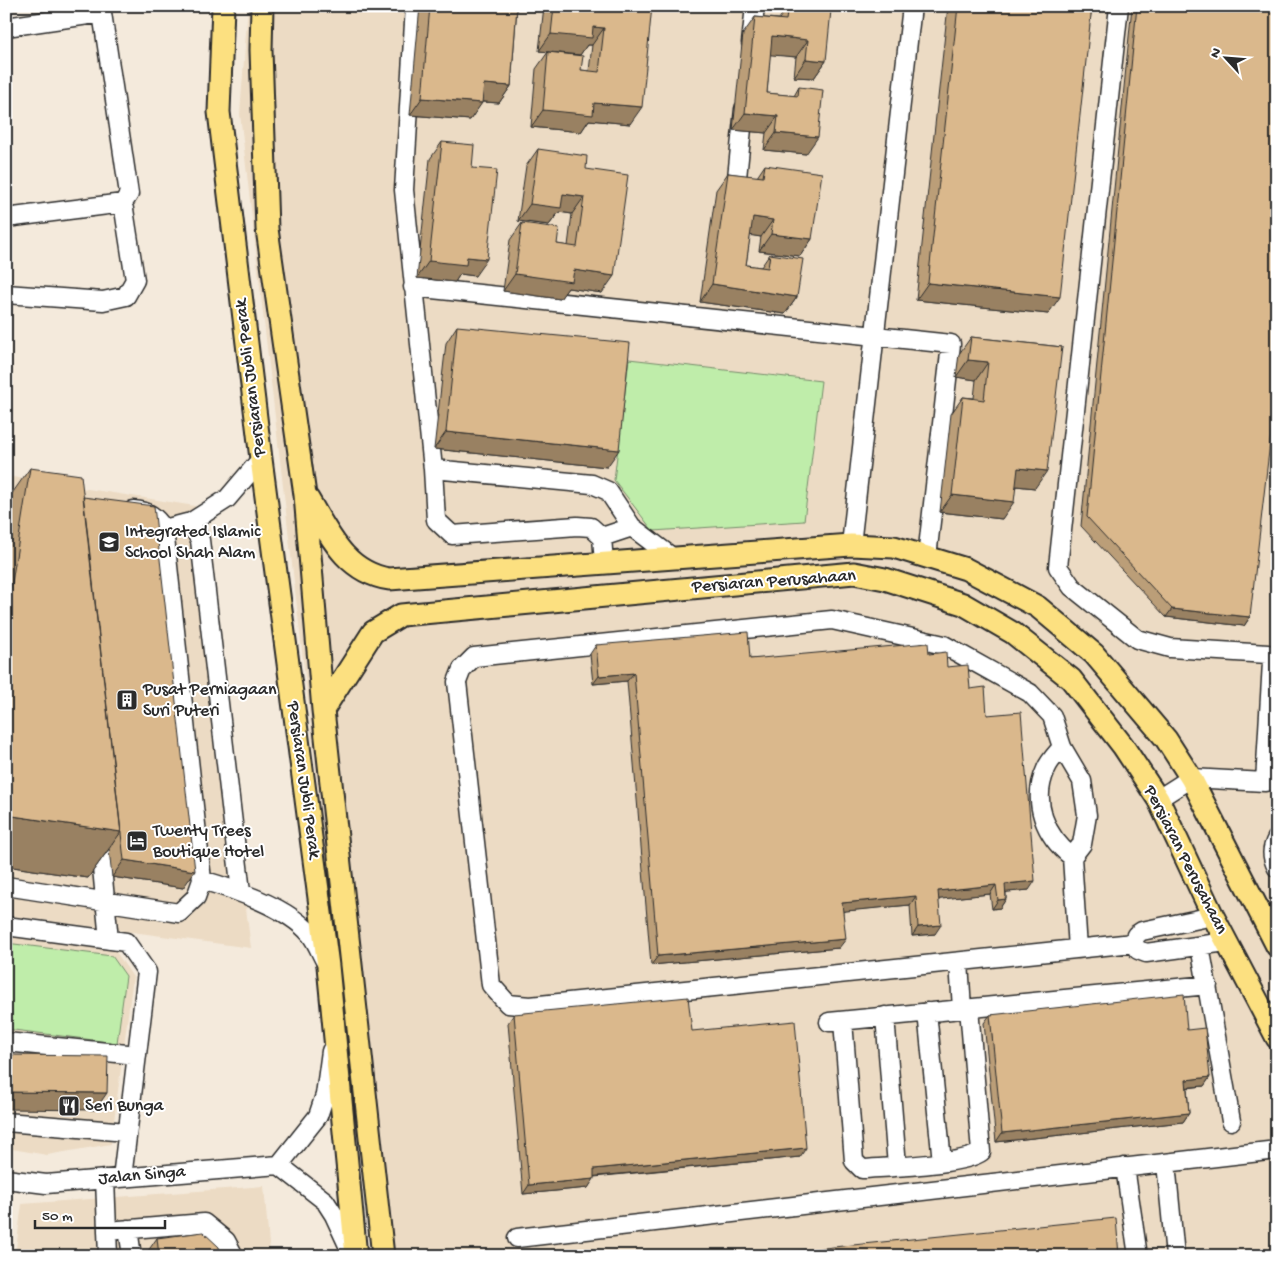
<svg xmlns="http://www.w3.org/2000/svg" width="1283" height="1262" font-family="'Gochi Hand',sans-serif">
  <rect width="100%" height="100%" fill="#f4eadc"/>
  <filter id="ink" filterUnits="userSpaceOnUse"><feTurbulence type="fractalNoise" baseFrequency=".02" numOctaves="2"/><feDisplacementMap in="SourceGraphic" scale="10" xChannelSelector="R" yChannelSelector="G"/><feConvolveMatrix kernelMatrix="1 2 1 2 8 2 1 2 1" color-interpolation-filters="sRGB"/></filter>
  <g filter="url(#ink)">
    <!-- built -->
    <path fill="#ecdbc4" d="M248,6h1029v1250h-905l-132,-1142z
      M6,476l189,30 56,442 -245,-33z
      M6,934l108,15 19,28 -22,167 -64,11 -41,-7z
      M264,1186l6,70h-255l7,-52z"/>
    <!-- green -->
    <path fill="#bfedaa" stroke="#758c6a" d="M629,359l192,22 -17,140 -151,10 -39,-51z
      M6,943l106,13 14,20 -9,67 -111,-14z"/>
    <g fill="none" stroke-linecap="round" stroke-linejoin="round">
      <!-- minor casing -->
      <g stroke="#2b2b2b" stroke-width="21">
        <path id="minor" d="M415,6l-11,184 29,279
          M1119,6l-61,561 14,20 65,52 33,9 98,6 4,8 -7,120
          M6,27l96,-14
          M751,43l4,-37
          M735,197l9,-88
          M6,218l117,-15 6,-9 -28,-188
          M413,287l538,57 -24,213
          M6,294l97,7 23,-5 9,-16 -12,-77
          M191,522l9,18 41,352
          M164,529l27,-7 36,-23 34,-40
          M602,537l30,-10
          M851,545l61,-539
          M604,563l-2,-26 -11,-10 -14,-1 -125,9 -16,-15 -3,-51 159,15 16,7 24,36 41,31
          M1062,747c-5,6 -13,14 -16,22 -15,33 -1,67 26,88
          M1158,799l33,-21 74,4 11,-2
          M99,837l10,103
          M1277,838c-6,11 -6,18 0,30
          M202,880c31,9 87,28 108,54 6,7 10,18 15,27
          M6,886l173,27 17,-16 6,-17 -38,-351c-9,-13 -15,-18 -31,-19
          M1213,916l-71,15 -6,4 -3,8 5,7 8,3 80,-11
          M6,926l120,16 21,30 -25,206
          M1200,946l31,175
          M1078,949l-6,-92 10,-13 5,-29 -5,-34 -20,-34 -10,-31 -22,-23 -86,-48 -112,-25 -358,37 -12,12 -5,13 34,303 17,19 22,2c201,-21 402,-41 603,-63
          M959,962l3,47
          M927,1012l15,150
          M885,1016l12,150
          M843,1021l11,140 8,8c25,-2 102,-4 119,-17l-12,-144
          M829,1022l379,-37
          M6,1042l131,13
          M6,1122l121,10
          M1166,1163l9,93
          M279,1165l39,-49 7,-21 6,-44
          M279,1165l46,36 9,14 19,41
          M1125,1167l13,89
          M6,1179l40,5 233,-19
          M105,1179l3,77
          M128,1229l4,27
          M107,1231l97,-8 22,18 8,15
          M517,1238l760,-88"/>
      </g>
      <!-- major casing -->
      <g stroke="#2b2b2b" stroke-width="25">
        <path id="major" d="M223,6l-4,106 42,347 67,507 28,290
          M262,6l-1,44 6,179 38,266 18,215 60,546
          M308,499c21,35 37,73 81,80l462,-34 43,2 72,22 72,38 56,47 72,85 25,39 86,168
          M323,710l50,-78 28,-17 453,-42 31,6 78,25 50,29 58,46 52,67 35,53 55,117 64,122"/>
      </g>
      <!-- minor -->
      <use href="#minor" stroke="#fff" stroke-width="18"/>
      <!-- major -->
      <use href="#major" stroke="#fce080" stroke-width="21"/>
    </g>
    <!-- wall -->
    <path fill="#bb9e78" stroke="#2b2b2b" d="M420,6h97l-6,80 -12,17 -17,-1 -12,18 -60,-5z
      M544,6h108l-22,118 -41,-4 -8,12 -50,-5 5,-58 12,-17 33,18 8,1 3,-26h-5l-7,10 -41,-4z
      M788,6l38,55 -12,17 -20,-1 2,-20 -26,-3 -3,39 27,3 5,-9 7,67 -42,-4 2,-17 -33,-3 10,-96 12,-17 24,2z
      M948,6h144l-44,308 -132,-14z
      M1132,6h145l-27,611 -6,9 -78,-9 -85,-91z
      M442,142l30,26 3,108 -15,-2 -5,8 -38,-4 13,-119z
      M538,149l48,20 16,124 -34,-5 -8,11 -57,-8 7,-51 12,-17 35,21 11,2 4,-32 -13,-2 -10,13 -31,-4 8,-55z
      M765,165l47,74 -12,17 -41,-5 2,-14 -11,-2 -4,30 15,2 9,-13 27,43 -12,17 -85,-12 16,-112 12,-17 29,4z
      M457,326l150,141 -173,-18 12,-106z
      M971,337l91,10 -27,141 -19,-2 -14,33 -62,-7 11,-98 12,-17 11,1 2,-18 -20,-3 3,-23z
      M30,468l53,29 100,391 -71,-11 -3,-28 -21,29 -82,-12v-364z
      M596,645l154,14 179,-5 18,13 23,22 17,26 42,175 -23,2v7l-6,9 -8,1 -2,-15 -51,5 -4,35 -23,2 -2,-31 -67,6 -4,37 -188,17 -24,-284 -34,3 -3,-30z
      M514,1014l286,143 -206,20 -6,11 -65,6 -15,-171z
      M990,1015l197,15 23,47 -6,9 -17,2 2,25 -6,9 -187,20 -12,-119z
      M157,1238l63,18h-72v-5z"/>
    <!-- shaded-wall -->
    <path fill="#998162" stroke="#2b2b2b" d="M593,27l11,1 -12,17h-5l-7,10 -41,-4 12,-17z
      M772,36l36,4 -12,17 -36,-3z
      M806,59l20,2 -12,17 -20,-1z
      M484,84l27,2 -12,17 -27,-2z
      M422,98l60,5 -12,17 -60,-5z
      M594,103l48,4 -12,17 -41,-4 -8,12 -50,-5 12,-17z
      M745,113l33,3 -12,17 -33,-3z
      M776,133l42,4 -12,17 -42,-4z
      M563,194l21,3 -12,17 -13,-2 -10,13 -31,-4 12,-17z
      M753,217l20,3 -12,17 -20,-3z
      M771,234l41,5 -12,17 -41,-5z
      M467,257l20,2 -12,17 -15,-2 -5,8 -38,-4 12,-17z
      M574,270l40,6 -12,17 -34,-5 -8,11 -57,-8 12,-17z
      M928,283l132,14 -12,17 -132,-14z
      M712,284l85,13 -12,17 -85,-12z
      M968,360l20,2 -12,18 -20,-3z
      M446,432l173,18 -12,17 -173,-18z
      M1018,468l29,3 -12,17 -29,-3z
      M952,495l62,7 -12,17 -62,-7z
      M1172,609l78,8 -6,9 -78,-9z
      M634,673l-7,8 -34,3 6,-8z
      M6,815l115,17 -33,46 -82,-12z
      M124,860l71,11 -12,17 -71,-11z
      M1035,881l-6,9 -30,3 6,-9z
      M996,885l-6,9 -58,6 6,-9z
      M916,896l-6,9 -74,7 6,-9z
      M1006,899l-6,9 -8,1 6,-9z
      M941,925l-6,9 -23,2 6,-9z
      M846,939l-7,9 -188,17 7,-9z
      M1210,1077l-6,9 -24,2 6,-8z
      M6,1092l101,1 -12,17 -89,-1z
      M1189,1113l-6,9 -187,20 6,-9z
      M806,1148l-6,9 -212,20 6,-8z
      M594,1179l-6,9 -65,6 6,-9z"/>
    <!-- building -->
    <path fill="#dab88c" stroke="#2b2b2b" d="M430,6h87l-6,80 -27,-2 -2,19 -60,-5z
      M554,6h98l-10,101 -48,-4 -1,12 -50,-5 5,-58 35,4 -2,14 18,2 5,-44 -11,-1 -1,11 -41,-4z
      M788,6l43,4 -5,51 -20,-2 2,-19 -36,-4 -5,57 31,3 1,-9 24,3 -5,47 -42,-4 2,-17 -33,-3 10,-96 31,3z
      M958,6h134l-32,291 -132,-14z
      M1137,6h140v375l-27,236 -78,-8 -85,-92z
      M442,142l32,3 -2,23 25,2 -10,89 -20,-2 -1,8 -37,-4z
      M538,149l49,7 -1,13 42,6 -14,101 -40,-6 -2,12 -57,-8 7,-51 37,5 -2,16 20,3 7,-50 -21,-3 -2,14 -31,-4z
      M765,165l57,8 -10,66 -41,-5 2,-14 -20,-3 -7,48 22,3 2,-14 33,5 -6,38 -85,-13 16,-111 35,4z
      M457,326l173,17 -11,107 -173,-18z
      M971,337l91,10 -15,124 -29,-3 -4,34 -62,-7 11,-98 21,3 4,-38 -20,-2z
      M30,468l51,7 40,357 -115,-17v-194z
      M83,497l71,9 41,365 -71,-11z
      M748,632l2,27 178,-16 1,11 17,-2 1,15 21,-2 2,24 15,-2 2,28 34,-3 14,169 -30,3 1,15 -8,1 -2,-15 -58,6 3,34 -23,2 -2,-31 -74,7 4,36 -188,17 -24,-283 -35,3 -3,-31z
      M1184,994l3,36 18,-2 5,49 -24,3 3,33 -187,20 -12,-118z
      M688,997l4,34 103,-10 11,127 -212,21v10l-65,6 -15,-171z
      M6,1055l102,1 -1,37 -101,-1z
      M1116,1218l3,38h-373z
      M203,1232l16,15 1,9h-61l-2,-18z"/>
  </g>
  <!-- icons -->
  <defs>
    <g id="school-square" transform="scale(1.125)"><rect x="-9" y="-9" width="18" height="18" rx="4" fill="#2b2b2b" stroke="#fff"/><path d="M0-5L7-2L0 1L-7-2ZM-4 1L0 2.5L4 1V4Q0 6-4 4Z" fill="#fff"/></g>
    <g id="building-square" transform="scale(1.125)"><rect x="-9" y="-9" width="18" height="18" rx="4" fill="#2b2b2b" stroke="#fff"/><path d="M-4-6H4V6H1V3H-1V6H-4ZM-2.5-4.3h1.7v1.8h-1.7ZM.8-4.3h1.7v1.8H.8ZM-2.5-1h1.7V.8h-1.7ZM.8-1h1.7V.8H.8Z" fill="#fff"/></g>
    <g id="hotel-square" transform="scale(1.125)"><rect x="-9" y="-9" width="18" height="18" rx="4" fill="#2b2b2b" stroke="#fff"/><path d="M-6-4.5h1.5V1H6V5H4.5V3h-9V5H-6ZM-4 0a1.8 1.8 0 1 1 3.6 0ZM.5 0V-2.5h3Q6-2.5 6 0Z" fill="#fff"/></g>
    <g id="restaurant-square" transform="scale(1.125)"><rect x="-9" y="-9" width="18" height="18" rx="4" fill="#2b2b2b" stroke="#fff"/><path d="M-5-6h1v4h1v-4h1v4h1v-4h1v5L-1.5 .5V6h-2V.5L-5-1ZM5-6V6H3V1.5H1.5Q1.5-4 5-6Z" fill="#fff"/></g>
  </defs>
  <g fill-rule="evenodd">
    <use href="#school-square" x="109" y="542"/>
    <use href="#building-square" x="127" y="700"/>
    <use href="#hotel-square" x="137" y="841"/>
    <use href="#restaurant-square" x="69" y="1106"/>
  </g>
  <g text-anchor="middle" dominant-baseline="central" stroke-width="4" stroke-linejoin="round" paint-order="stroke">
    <!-- street labels -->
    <g font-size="18" fill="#2b2b2b" stroke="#fff">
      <text transform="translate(251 378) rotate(-97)">Persiaran Jubli Perak</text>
      <text transform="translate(774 582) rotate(-4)">Persiaran Perusahaan</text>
      <text transform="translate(303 780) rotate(82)">Persiaran Jubli Perak</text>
      <text transform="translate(1185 860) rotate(63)">Persiaran Perusahaan</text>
      <text transform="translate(142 1176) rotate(-5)">Jalan Singa</text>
    </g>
    <!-- poi labels -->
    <g font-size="18" fill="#2b2b2b" stroke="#fff" text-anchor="start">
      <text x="125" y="532">Integrated Islamic<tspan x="125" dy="21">School Shah Alam</tspan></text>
      <text x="143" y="690">Pusat Perniagaan<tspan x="143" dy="21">Suri Puteri</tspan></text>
      <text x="153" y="831">Twenty Trees<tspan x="153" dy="21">Boutique Hotel</tspan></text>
      <text x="85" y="1106">Seri Bunga</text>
    </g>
  </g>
  <!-- margin -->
  <rect width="1283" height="1262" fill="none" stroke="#fff" stroke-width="25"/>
  <rect x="12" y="12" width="1258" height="1237" fill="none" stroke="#2b2b2b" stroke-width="2" filter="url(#ink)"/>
  <!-- north arrow -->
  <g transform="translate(1226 58) rotate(296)" stroke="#ffffff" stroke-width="4" paint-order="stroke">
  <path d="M0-4L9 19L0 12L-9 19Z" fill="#2b2b2b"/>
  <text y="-8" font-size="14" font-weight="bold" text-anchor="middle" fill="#2b2b2b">N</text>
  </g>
  <!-- scale -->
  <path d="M35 1220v8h130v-8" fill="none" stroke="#2b2b2b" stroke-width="2.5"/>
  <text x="42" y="1220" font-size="15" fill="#2b2b2b" stroke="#ffffff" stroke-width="4" paint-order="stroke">50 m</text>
</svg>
